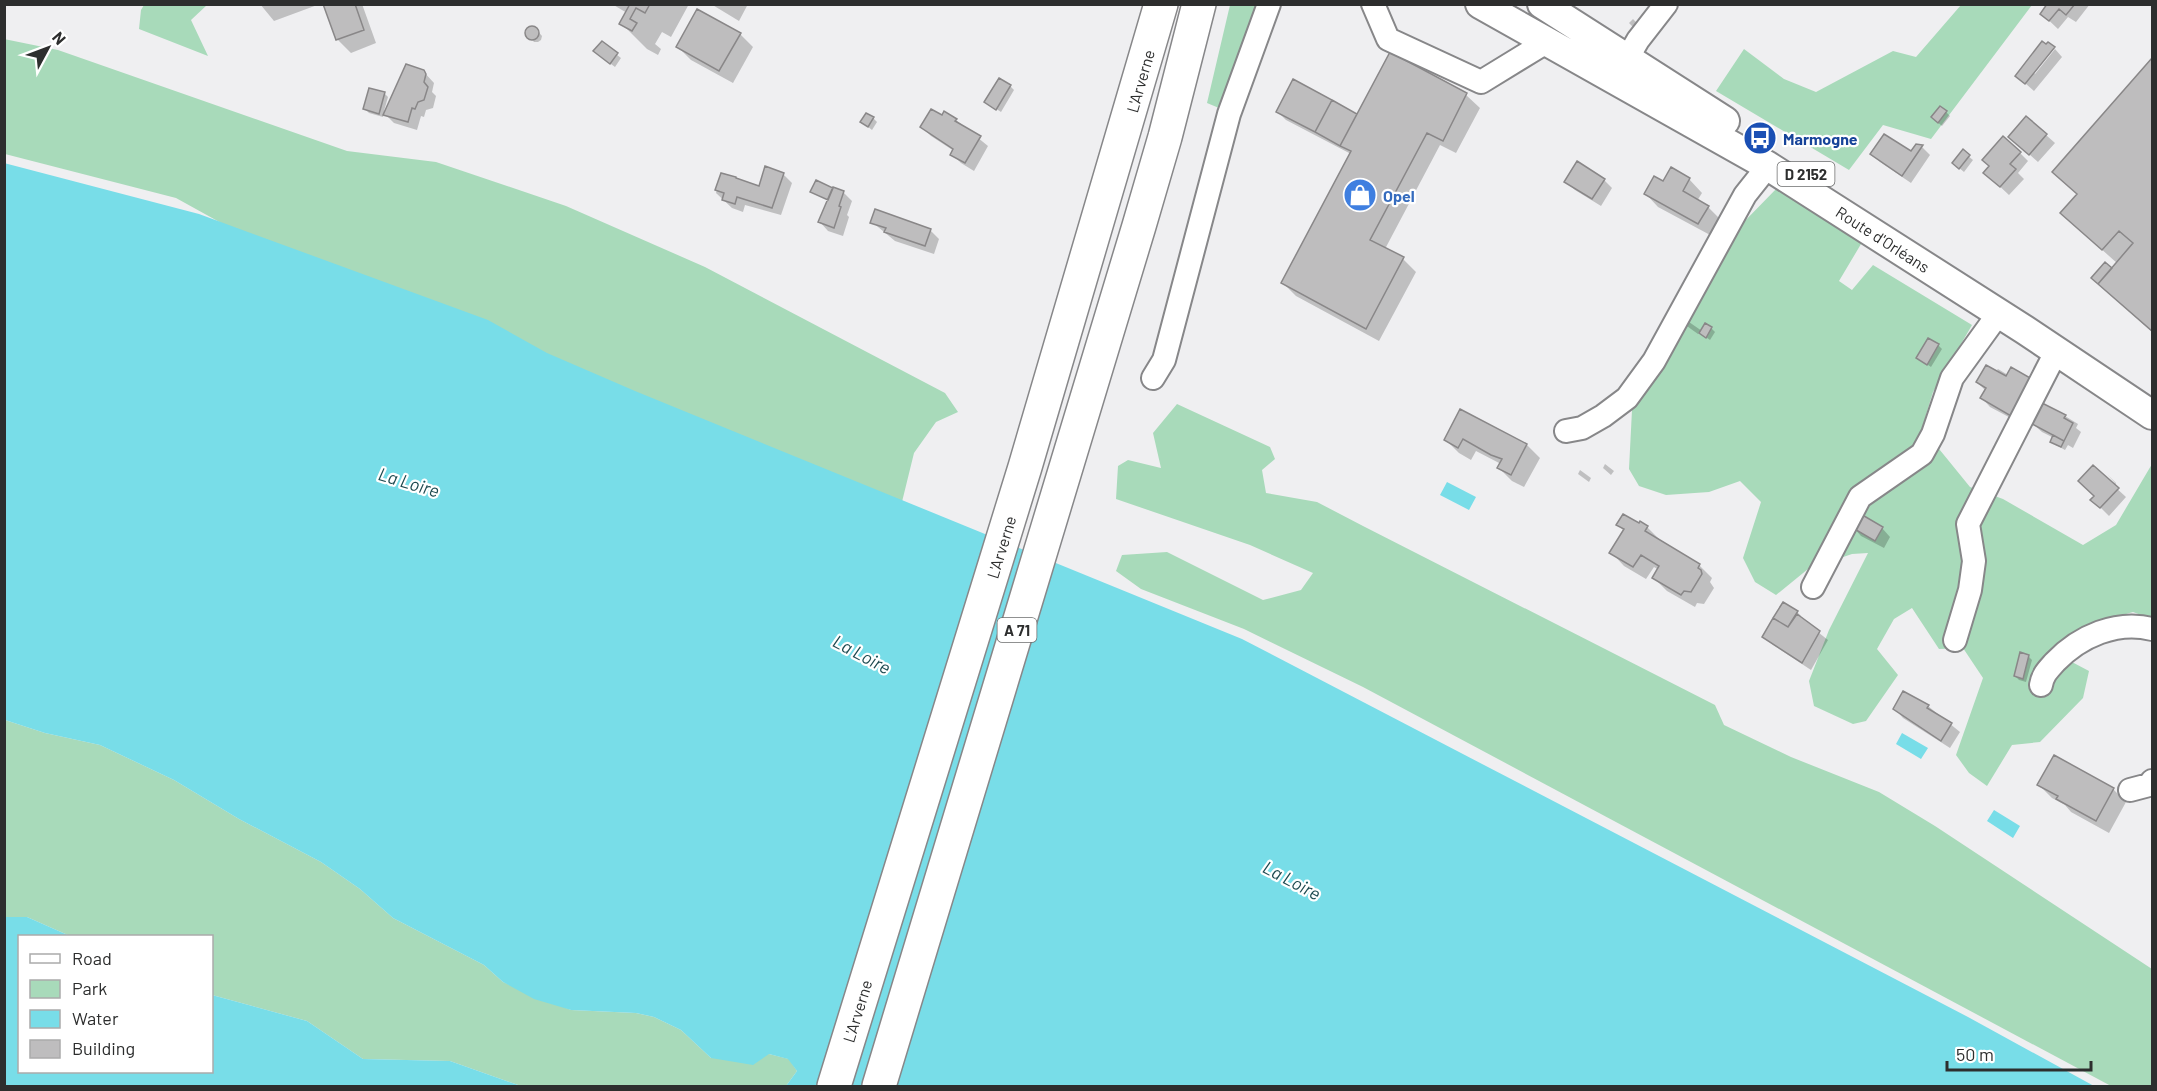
<svg xmlns="http://www.w3.org/2000/svg" width="2157" height="1091" font-family="Barlow,sans-serif">
  <rect width="100%" height="100%" fill="#efeff1"/>
  <!-- green -->
  <path fill="#a8daba" d="M144,5h63l-16,15 17,36 -69,-27 2,-19z
    M1230,5h29l-40,103 -12,-5z
    M1961,5h71l-101,134 -48,-14 -34,45 -133,-79 28,-42 40,30 32,13 77,-41 23,6z
    M4,39l54,11 289,101 89,11 130,44 139,61 240,126 13,19 -22,10 -22,31 -14,57 -628,-259 -96,-53 -171,-44z
    M1778,187l86,52 -25,42 13,9 21,-25 99,60 -39,67 -11,36 48,59 33,12 80,46 33,-20 36,-61v155l-19,-7 -49,14 -33,25 38,20 -6,27 -43,44 -28,3 -25,41 -18,-13 -13,-18 27,-77 -20,-30 -24,1 -27,-41 -18,11 -17,30 21,26 -32,46 -13,3 -39,-18 -5,-25 20,-51 39,-77 -16,1 -44,15 -32,26 -21,-13 -12,-24 18,-56 -21,-21 -31,11 -43,3 -27,-9 -10,-17 3,-59 106,-182z
    M1177,404l93,43 5,12 -13,11 4,23 51,9 46,24 352,179 9,20 67,32 88,35 56,34 217,143v117h-41l-748,-399 -119,-58 -103,-40 -25,-18 6,-16 45,-3 96,48 38,-10 12,-17 -63,-28 -134,-46 2,-33 10,-6 33,8 -8,-35z
    M5,720l40,13 55,12 74,35 65,39 82,43 39,27 33,29 91,47 19,17 68,28 65,3 18,4 27,13 30,28 58,-4 20,5 8,12 -11,15h-265l-71,-25 -87,-2 -56,-38 -95,-26v-59h-142l-43,-19h-22z"/>
  <!-- water -->
  <path fill="#78dde8" d="M4,163l195,51 289,106 59,33 88,38 607,248 726,378 126,69h-1308l11,-15 -9,-12 -19,-5 -16,11 -42,-7 -30,-28 -27,-13 -18,-4 -65,-3 -37,-11 -31,-17 -19,-17 -91,-47 -33,-29 -39,-27 -82,-43 -65,-39 -74,-35 -55,-12 -40,-13z
    M1447,482l29,15 -7,13 -29,-15z
    M1902,733l26,15 -7,11 -25,-15z
    M1994,810l26,16 -7,12 -26,-17z
    M5,917h22l43,19h-50v136h192v-77l95,26 56,38 87,2 71,25h-516z"/>
  <!-- shadow -->
  <path fill="#0003" d="M260,4h60l-46,17z
    M325,4h37l14,39 -25,10 -13,-13z
    M612,4h77l-18,33 -9,-5 -7,12 6,5 -3,6 -11,-6 -26,-26 6,-10z
    M711,4h37l-9,17z
    M2049,4h41l-14,18 -8,-5 -10,12 -16,-15z
    M1633,19l7,7 -4,4 -7,-7z
    M531,27l4,1 7,8 -1,4 -3,2h-4l-7,-8 1,-5z
    M740,34l13,13 -20,36 -42,-23 -13,-13z
    M602,43l19,15 -6,9 -16,-12z
    M2055,49l7,8 -28,34 -17,-15 16,-4 2,2z
    M1391,54l75,41 14,13 -24,45 -16,-8 -55,104 18,10 13,13 -37,69 -83,-45 -13,-13 68,-129 -65,-34 -9,-9 81,5z
    M2152,60v272l-34,-31 -6,-31 6,-6 -38,-34 -2,-35 -24,-23z
    M423,71l11,12 -2,9 4,4 -3,12 -7,2 -2,7 -3,-1 -4,14 -23,-7 -10,-10 -1,4 -14,-4 -4,-4 19,-16 4,4 -4,14 2,1z
    M1010,86l4,4 -13,22 -15,-10z
    M1946,112l4,4 -8,10 -6,-5z
    M942,117l14,3 32,26 -14,25 -13,-8 -9,-9 2,-3 -23,-15 -9,-9z
    M873,118l4,4 -5,8 -10,-8z
    M2046,135l9,8 -17,19 -19,-17z
    M1917,145l5,2 8,8 -19,28 -31,-21 -8,-8 40,-1z
    M1963,152l10,8 -9,12 -6,-5z
    M2020,153l8,8 -10,12 6,6 -15,16 -15,-14z
    M783,174l9,9 -11,32 -36,-10 -2,7 -11,-4 -16,-15 6,-18 37,13z
    M1689,179l13,14 -5,8 11,6 13,13 -9,16 -54,-29 -13,-14 19,-10z
    M1604,180l8,8 -11,18 -26,-16 -9,-8z
    M812,191l31,1 9,9 -5,14 2,2 -6,19 -15,-5 -8,-9 9,-21z
    M872,222l58,8 9,9 -5,15 -39,-13z
    M1689,322l13,9 3,-6 6,3 4,4 -5,8 -11,-8 -1,2 -7,-5 -4,-3z
    M1938,345l4,4 -11,18 -13,-9z
    M1998,369l10,6 12,48 -30,-16 -8,-9 4,-7 -9,-9 25,-7 -5,-5z
    M1461,411l66,34 13,13 -16,29 -12,-6 -13,-13 2,-4 -25,-13 -5,9 -12,-7 -13,-13z
    M2065,416l13,8 -2,4 5,4 -8,16 -5,-3 -3,5 -9,-5 -4,-4 2,-3 -12,-6 -9,-8z
    M1605,464l9,7 -3,4 -8,-7z
    M1580,470l11,8 -2,4 -11,-8z
    M2107,474l9,9 -2,3 12,11 -17,19 -16,-16 22,-17z
    M1618,525l29,2 13,13 39,25 13,13 -2,4 4,6 -10,16 -7,-1 -2,4 -28,-16 -13,-13 5,-8 -5,-3 -8,12 -22,-13 -13,-14 13,-21z
    M1853,527l29,1 8,9 -6,11 -23,-12z
    M1783,604l14,8 4,4 -1,2 28,22 -17,30 -38,-25 -9,-8z
    M2028,656l4,4 -6,22 -7,-2 -4,-4z
    M1928,706l32,26 -10,16 -47,-30 -8,-9z
    M2039,785l74,4 13,13 -17,31 -38,-21 -6,-7 -13,-7z"/>
  <!-- building -->
  <path fill="#bebdbe" stroke="#898788" stroke-width="1.5" d="M323,4h32l9,26 -28,10z
    M650,4l-5,9 -9,-5 -6,11 7,4 -5,8 -13,-7 11,-20z
    M2047,4h28l-9,11 -7,-6 -10,12 -9,-7z
    M697,9l44,24 -22,38 -43,-24z
    M525 33a7 7 0 1 1 14 0a7 7 0 1 1-14 0Z
    M602,41l16,12 -8,11 -17,-13z
    M2042,41l4,3 2,-2 7,5 -30,37 -10,-8z
    M1390,52l77,41 -24,48 -16,-8 -57,107 34,17 -38,72 -85,-46 70,-132 -11,-5z
    M2152,58v273l-54,-47 35,-41 -14,-12 -17,19 -42,-37 17,-19 -25,-22z
    M406,64l18,6 2,4 -2,8 4,5 -4,13 -6,2 -3,7 -3,-1 -4,14 -25,-7z
    M999,78l12,7 -15,25 -12,-8z
    M1293,79l39,21 -17,32 -39,-20z
    M369,88l16,4 -6,22 -16,-5z
    M1332,100l25,14 -17,32 -25,-14z
    M1940,106l7,5 -9,12 -7,-6z
    M931,109l11,6 2,-4 13,8 -2,2 26,15 -16,27 -15,-8 3,-6 -33,-22z
    M866,113l8,4 -6,10 -8,-5z
    M2026,116l21,18 -18,21 -21,-18z
    M1884,134l27,17 5,-7 7,1 -21,31 -32,-22z
    M2003,136l18,16 -11,12 6,5 -16,18 -17,-14 6,-7 -7,-6z
    M1963,149l7,6 -11,14 -7,-6z
    M1577,161l28,18 -13,20 -28,-17z
    M765,166l19,7 -12,35 -35,-11 -2,7 -13,-4 2,-7 -9,-3 6,-17 15,4v1l23,8z
    M1671,167l19,11 -7,13 26,15 -11,18 -54,-30 10,-18 9,5z
    M816,180l17,8 -5,12 -18,-8z
    M833,187l11,4 -5,15 2,1 -7,21 -16,-6z
    M875,209l56,20 -6,17 -41,-14 2,-4 -16,-5z
    M2105,262l7,6 -14,16 -7,-6z
    M1705,323l7,4 -6,11 -7,-5z
    M1928,338l11,6 -12,21 -11,-7z
    M1986,365l20,11 5,-9 21,12 -21,37 -31,-18 6,-10 -10,-6z
    M2042,403l24,12 -2,3 9,5 -9,18 -32,-17z
    M1460,409l67,35 -16,31 -14,-7 5,-9 -11,-4 -28,-16 -5,9 -14,-8z
    M2053,435l11,6 -3,6 -11,-5z
    M2093,465l26,23 -19,20 -10,-8 4,-4 -16,-15z
    M1859,513l24,14 -8,14 -24,-14z
    M1623,514l16,9 1,-2 8,5 -3,5 55,33 -2,4 3,2 1,4 -11,18 -7,-1 -3,4 -29,-17 7,-12 -18,-11 -8,12 -24,-14 15,-24 -8,-4z
    M1783,602l15,9 -10,16 -15,-9z
    M1797,614l23,17 -18,32 -40,-26 11,-19 15,9z
    M2020,652l9,3 -6,24 -9,-3z
    M1903,691l26,14 -2,3 25,15 -11,18 -48,-32z
    M2054,755l60,33 -18,33 -40,-22 2,-3 -21,-11z"/>
  <g fill="none" stroke-linecap="round" stroke-linejoin="round">
    <!-- minor casing -->
    <g stroke="#878789" stroke-width="26">
      <path id="minor" d="M1373,4l15,35 93,43 67,-41
        M1627,59l11,-19 28,-36
        M1153,378l11,-18 65,-246 40,-110
        M1566,431l16,-3 21,-12 24,-18 27,-37 91,-166 23,-29
        M1813,587l47,-90 62,-43 11,-20 19,-56 47,-65
        M1955,640l15,-50 4,-29 -6,-37 88,-172
        M2041,685c2,-11 7,-15 14,-23 25,-26 62,-42 97,-33
        M2130,790l19,-5 3,-4"/>
    </g>
    <!-- major casing -->
    <g stroke="#878789" stroke-width="32">
      <path id="major" d="M1480,4l288,162 257,164 127,85
        M1542,4l183,117"/>
    </g>
    <!-- highway casing -->
    <g stroke="#878789" stroke-width="36">
      <path id="highway" d="M834,1086l191,-619 136,-463
        M879,1086l260,-860 26,-89 34,-133"/>
    </g>
    <!-- minor -->
    <use href="#minor" stroke="#fff" stroke-width="22"/>
    <!-- major -->
    <use href="#major" stroke="#fff" stroke-width="28"/>
    <!-- highway -->
    <use href="#highway" stroke="#fff" stroke-width="33"/>
  </g>
  <!-- icons -->
  <defs>
    <g id="bus-disc" transform="scale(1.725)"><circle r="9.5" fill="#1a4fb4" stroke="#fff"/><path d="M-5-6H5V4H4V6H2V4H-2V6H-4V4H-5ZM-3.5-4V0h7V-4ZM-3.5 1.2v1.5H-2V1.2ZM2 1.2v1.5H3.5V1.2Z" fill="#fff"/></g>
    <g id="shop-disc" transform="scale(1.725)"><circle r="9.5" fill="#3f7fe0" stroke="#fff"/><path d="M-5-2.5h2.3a2.7 3.5 0 0 1 5.4 0H5L5.5 6h-11ZM-1.5-2.5h3a1.5 2.3 0 0 0-3 0Z" fill="#fff"/></g>
  </defs>
  <g fill-rule="evenodd">
    <use href="#bus-disc" x="1760" y="138"/>
    <use href="#shop-disc" x="1360" y="195"/>
  </g>
  <g text-anchor="middle" dominant-baseline="central" stroke-width="4.5" stroke-linejoin="round" paint-order="stroke">
    <!-- shield labels -->
    <g fill="#fff" stroke="#6c6d6d" stroke-width="1.5">
      <rect x="1777.5" y="162" width="57" height="24" rx="4.5"/>
      <rect x="997.5" y="618" width="39" height="24" rx="4.5"/>
    </g>
    <g font-size="15" font-weight="bold" fill="#2d2e2e">
      <text x="1806" y="174">D 2152</text>
      <text x="1017" y="630">A 71</text>
    </g>
    <!-- street labels -->
    <g font-size="16" fill="#2d2e2e" stroke="#fff">
      <text transform="translate(1140 81) rotate(-74)">L'Arverne</text>
      <text transform="translate(1883 239) rotate(33)">Route d'Orléans</text>
      <text transform="translate(1001 547) rotate(-73)">L'Arverne</text>
      <text transform="translate(857 1011) rotate(-73)">L'Arverne</text>
    </g>
    <!-- transit labels -->
    <g font-size="16" font-weight="bold" fill="#164399" stroke="#fff" text-anchor="start">
      <text x="1783" y="138">Marmogne</text>
    </g>
    <!-- shop labels -->
    <g font-size="16" font-weight="bold" fill="#366cbe" stroke="#fff" text-anchor="start">
      <text x="1383" y="195">Opel</text>
    </g>
    <!-- water labels -->
    <g font-size="18" font-style="italic" fill="#1d4a50" stroke="#fff">
      <text transform="translate(409 482) rotate(17)">La Loire</text>
      <text transform="translate(862 654) rotate(28)">La Loire</text>
      <text transform="translate(1292 880) rotate(28)">La Loire</text>
    </g>
  </g>
  <!-- border -->
  <rect width="2157" height="1091" fill="none" stroke="#2d2e2e" stroke-width="12"/>
  <!-- legend -->
  <rect x="18" y="935" width="195" height="138" fill="#ffffff" stroke="#ababab" stroke-width="1.5"/>
  <rect x="30" y="954" width="30" height="9" fill="#ffffff" stroke="#ababab" stroke-width="1.5"/>
  <text x="72" y="965" font-size="18" fill="#2d2e2e">Road</text>
  <rect x="30" y="980" width="30" height="18" fill="#a8daba" stroke="#ababab" stroke-width="1.5"/>
  <text x="72" y="995" font-size="18" fill="#2d2e2e">Park</text>
  <rect x="30" y="1010" width="30" height="18" fill="#78dde8" stroke="#ababab" stroke-width="1.5"/>
  <text x="72" y="1025" font-size="18" fill="#2d2e2e">Water</text>
  <rect x="30" y="1040" width="30" height="18" fill="#bebdbe" stroke="#ababab" stroke-width="1.5"/>
  <text x="72" y="1055" font-size="18" fill="#2d2e2e">Building</text>
  <!-- north arrow -->
  <g transform="translate(48 48) rotate(49)" stroke="#ffffff" stroke-width="4.5" paint-order="stroke">
  <path d="M0-4.5L10 22L0 15L-10 22Z" fill="#2d2e2e"/>
  <text y="-9" font-size="16" font-weight="bold" text-anchor="middle" fill="#2d2e2e">N</text>
  </g>
  <!-- scale -->
  <path d="M1947 1061v9h144v-9" fill="none" stroke="#2d2e2e" stroke-width="3"/>
  <text x="1956" y="1061" font-size="18" fill="#2d2e2e" stroke="#ffffff" stroke-width="4.5" paint-order="stroke">50 m</text>
</svg>
